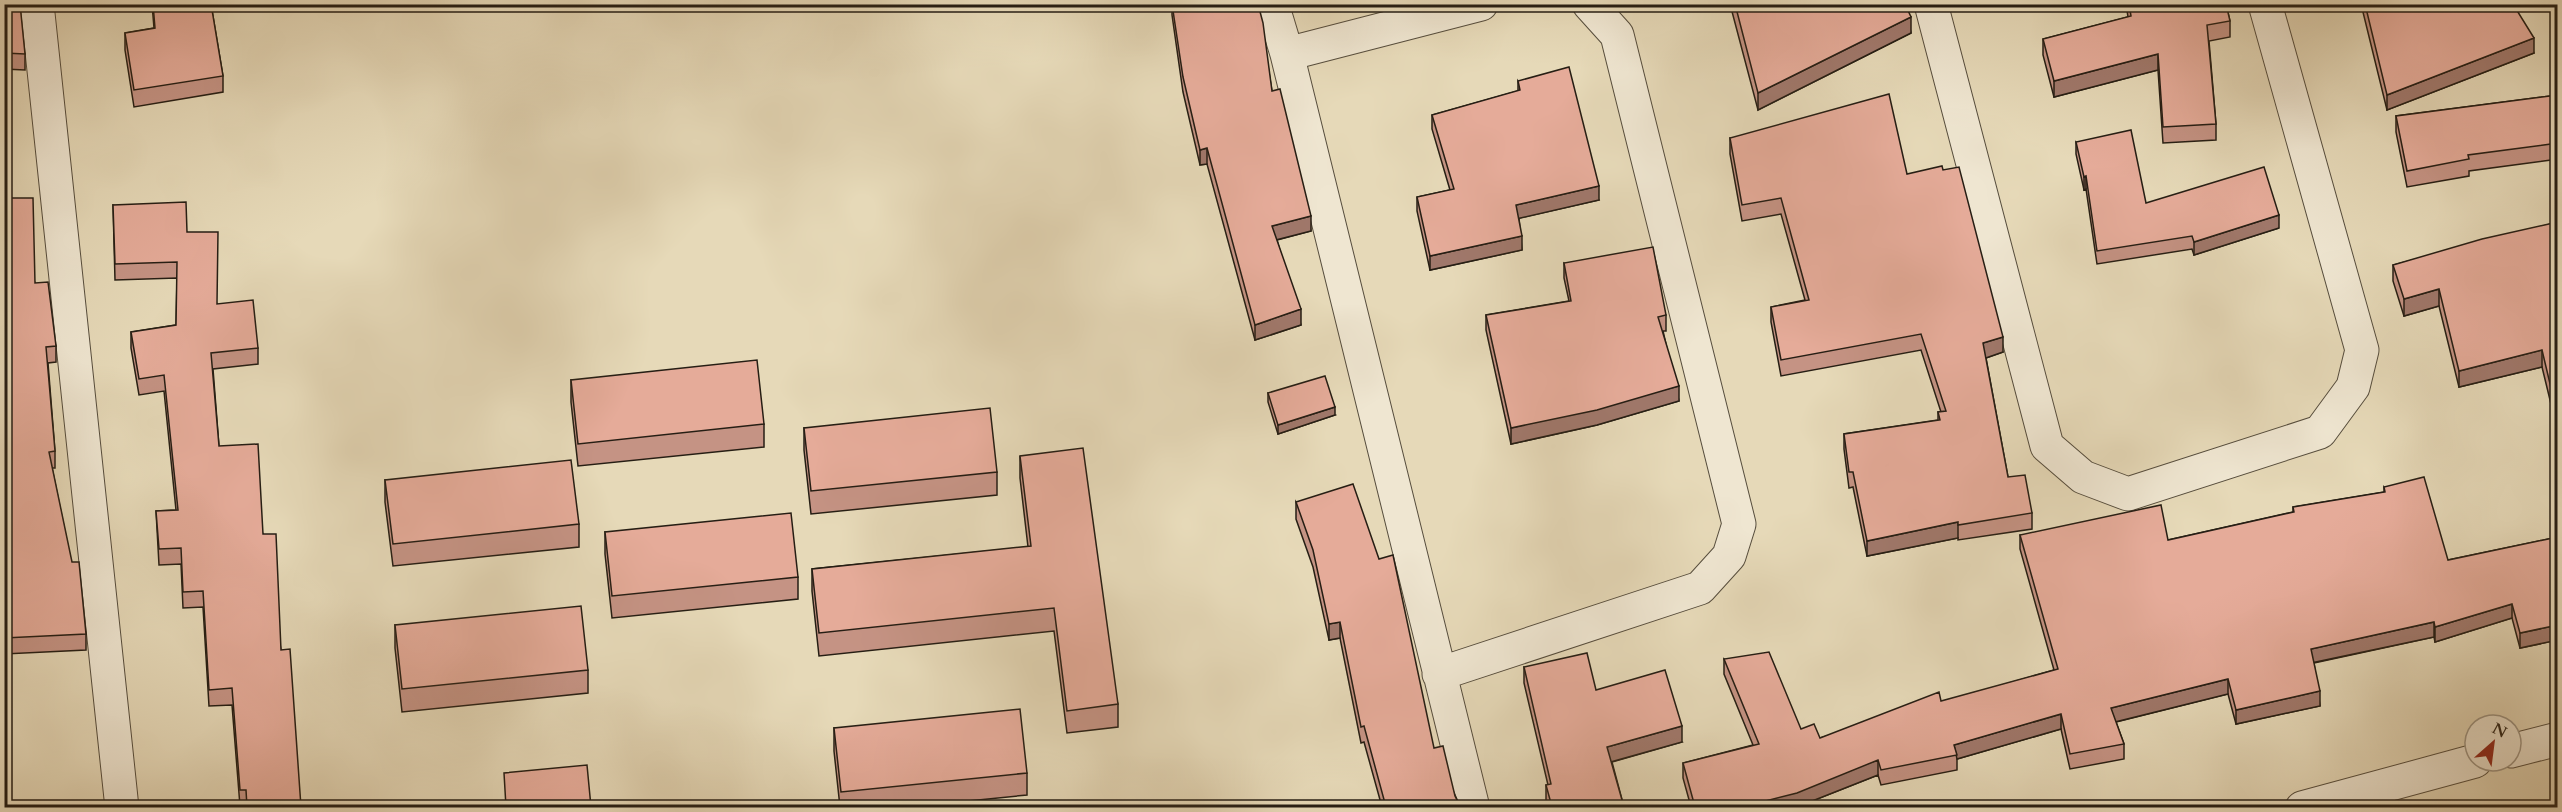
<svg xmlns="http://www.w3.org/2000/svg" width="2562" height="812" font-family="Cardo,serif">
  <rect width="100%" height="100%" fill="#e6d9b8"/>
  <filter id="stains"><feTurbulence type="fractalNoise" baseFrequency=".00333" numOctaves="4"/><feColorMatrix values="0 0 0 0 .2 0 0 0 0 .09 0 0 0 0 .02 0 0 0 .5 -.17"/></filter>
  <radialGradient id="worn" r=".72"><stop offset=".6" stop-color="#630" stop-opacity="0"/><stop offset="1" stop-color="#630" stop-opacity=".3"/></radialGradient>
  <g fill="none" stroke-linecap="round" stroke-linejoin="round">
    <!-- minor casing -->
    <g stroke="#564d3d" stroke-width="35">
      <path id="minor" d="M37,4l85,804
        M1272,4l15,50 186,754
        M1931,4l116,442 36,31 45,17 192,-62 33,-45 9,-37 -97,-346
        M1287,54l194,-50
        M1439,674l261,-86 29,-32 10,-32 -122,-489 -28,-31"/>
    </g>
    <!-- tertiary casing -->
    <g stroke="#564d3d" stroke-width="35">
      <path id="tertiary" d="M2511,751l47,-12
        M2302,808l173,-47"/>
    </g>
    <!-- minor -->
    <use href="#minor" stroke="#efe6d1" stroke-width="33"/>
    <!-- tertiary -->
    <use href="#tertiary" stroke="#efe6d1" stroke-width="33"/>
  </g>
  <!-- wall -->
  <path fill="#c59384" stroke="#261e14" stroke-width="1.5" d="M4,4l21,50v16l-21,-1z
    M152,4h59l12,72v16l-89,15 -9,-57v-17l29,-5z
    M1172,4h86l14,87 39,140 -34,9 24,85 -46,15 -48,-176 -7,1 -17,-73 -11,-77z
    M1730,4h175l6,29 -153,77z
    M2126,4h100l4,17v16l-21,4 7,83v16l-53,3 -5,-73 -104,27 -11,-42v-16l85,-22z
    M2361,4h152l21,49 -147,57z
    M1518,81l81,119 -80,18 3,32 -92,20 -13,-59v-14l33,-7 -18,-61v-14l86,-24z
    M2558,95v64l-89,12v5l-62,11 -11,-55v-16z
    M1730,138l177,36 96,178 -17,6 22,119 24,36v16l-74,11v-2l-91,18 -14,-69 -4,1 -5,-39v-15l94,-14v-8h3l-20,-62 -140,26 -10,-54v-15l34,-7 -24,-86 -39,7 -12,-67z
    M2076,142l70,61 133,25 -85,27 -2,-6 -95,15 -11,-75 -2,1 -8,-36z
    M4,198l31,85 21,63v16l-8,1 7,88v17h-3l34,166v16l-82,4z
    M113,205l74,27 30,72 41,44v16l-45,5 6,77 44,88 18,116 20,157h-55v-1h-6l-8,-101 -23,1 -6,-99 -20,1 -2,-44 -22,1 -3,-54 20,-1 -12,-119 -25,4 -8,-47v-16l45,-7 1,-47 -62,2z
    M2558,222v180l-7,2 -9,-37 -83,20 -20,-81 -35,10 -11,-35v-16z
    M1564,263l102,52v16h-3l16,70 -82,24 -86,19 -25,-114v-15l83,-14 -5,-23z
    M571,380l193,44v23l-186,19 -7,-64z
    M1268,393l67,22 -57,19 -10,-32z
    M804,428l193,44v23l-186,19 -7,-64z
    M1020,456l98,248v23l-51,6 -13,-102 -235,25 -7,-65v-22l216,-22 -8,-69z
    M385,480l194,44v23l-186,19 -8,-64z
    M2384,487l64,73 110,-23v103l-38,8 -8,-30 -77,24 -1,-5 -120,26 6,43 -84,18 -8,-30 -112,28 8,22v15l-54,10 -9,-40 -104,30v11l-76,15 -3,-10 -81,32h-106l-8,-29v-15l70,-18 -29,-71v-15l77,70 19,9 234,-68 -34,-121v-14l148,5 125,-28v-5l91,-15z
    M1296,502l138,246 25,56 5,3h-82l-18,-65 -3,1 -21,-105 -11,2 -16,-73 -17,-48z
    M605,532l193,45v22l-186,19 -7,-64z
    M395,625l193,45v23l-186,19 -7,-64z
    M1524,667l72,23 86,52 -70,20 12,45h-76l-2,-6v-16h2l-24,-102z
    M834,728l193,45v22l-119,12h-68l-6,-56z"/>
  <!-- shaded-wall -->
  <path fill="#a0786b" stroke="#261e14" stroke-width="1.5" d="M1911,17v16l-153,77v-17z
    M2534,38v15l-147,57v-15z
    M2158,54v16l-104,27v-16z
    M1207,148v16l-7,1v-15z
    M2086,176v13l-2,1v-13z
    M1599,186v14l-83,19v-14z
    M2279,215v13l-85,27v-13z
    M1311,216v15l-39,10v-15z
    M1522,236v14l-92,20v-14z
    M2439,289v17l-35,10v-17z
    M1301,309v16l-46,15v-15z
    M2003,337v15l-20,7v-16z
    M2542,350v17l-83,20v-16z
    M2558,385v17l-7,2v-16z
    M1679,386v15l-82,24 -86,19v-16z
    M1335,407v8l-57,19v-9z
    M1958,522v16l-91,18v-15z
    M2512,604v14l-77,24v-15z
    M1340,622v16l-11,2v-16z
    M2434,622v15l-123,26v-14z
    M2558,625v15l-38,8v-15z
    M2228,679v15l-117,29v-15z
    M2320,691v15l-84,18v-14z
    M2061,714v15l-104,30 -3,-14z
    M1682,726v16l-75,21v-16z
    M1878,760v15l-81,32h-55z"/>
  <!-- building -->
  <path fill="#e5ab99" stroke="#261e14" stroke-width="1.5" d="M4,4h16l5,50 -21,-1z
    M153,4h58l12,72 -89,14 -9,-57 30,-5z
    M1172,4h86l5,19 9,68 8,-2 31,127 -39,10 29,83 -46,16 -48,-177 -7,2 -17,-73z
    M1735,4h170l6,13 -153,76z
    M2129,4h97l4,17 -23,4 9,99 -53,3 -5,-73 -104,27 -11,-42 88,-23z
    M2365,4h148l21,34 -147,57z
    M1569,67l30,119 -83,19 6,31 -92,20 -13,-59 37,-8 -22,-74 88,-25 -2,-9z
    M1889,94l18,80 35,-8 1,4 16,-3 44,170 -20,6 25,134 17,-2 7,38 -74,12v-3l-91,19 -14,-69h-4l-5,-38 96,-14 -2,-8 8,-1 -25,-77 -140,26 -10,-53 38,-7 -28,-102 -39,7 -12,-67z
    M2558,95v48l-90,12 1,4 -62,12 -11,-55z
    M2131,130l15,73 118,-36 15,48 -85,27 -2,-6 -95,15 -11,-75 -2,1 -8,-35z
    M4,198h29l2,85 13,-1 8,64 -10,1 9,104 -6,1 23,110h7l7,72 -82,4z
    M186,202l1,30h31l-1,72 36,-4 5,48 -47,5 8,93 39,-2 5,90h13l5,116 9,-1 11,158h-54l-1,-17h-6l-8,-102 -23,2 -6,-99 -20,1 -2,-44 -22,1 -3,-38 22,-1 -14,-135 -25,4 -8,-47 45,-7 1,-63 -62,2 -2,-59z
    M2558,222v163l-7,3 -9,-38 -83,21 -20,-82 -35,10 -11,-34 89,-26z
    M1653,247l13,68 -8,2 21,69 -82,24 -86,18 -25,-113 85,-14 -7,-38z
    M757,360l7,64 -186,20 -7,-64z
    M1325,376l10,31 -57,18 -10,-32z
    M990,408l7,64 -186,19 -7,-63z
    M1083,448l35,256 -51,7 -13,-103 -235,25 -7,-64 219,-23 -11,-90z
    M571,460l8,64 -186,20 -8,-64z
    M2424,477l24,83 110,-23v88l-38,8 -8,-29 -77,23 -1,-5 -123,27 9,42 -84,19 -8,-31 -117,29 13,36 -54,10 -9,-40 -107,31 3,10 -76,15 -3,-10 -81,33 -55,14h-47l-12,-44 76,-19 -35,-85 45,-7 32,77 13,-5 6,14 119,-46 2,9 117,-32 -38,-134 141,-30 7,35 126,-28 -1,-5 92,-15 -1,-5z
    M1353,484l26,75 14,-4 41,193 9,-2 12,50 4,8 5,3h-78l-22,-81 -3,1 -21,-105 -11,2 -16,-74 -17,-48z
    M791,513l7,64 -186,19 -7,-64z
    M581,606l7,64 -186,19 -7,-64z
    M1587,653l9,37 69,-20 17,56 -75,21 17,60h-72l-6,-22 5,-1 -27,-117z
    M1020,709l7,64 -186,19 -7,-64z
    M587,765l4,42h-85l-2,-34z"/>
  <!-- margin -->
  <rect width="2562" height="812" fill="none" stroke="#e6d9b8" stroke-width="24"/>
  <rect x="6" y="6" width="2550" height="800" fill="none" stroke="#261e14" stroke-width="3"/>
  <rect x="12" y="12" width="2538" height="788" fill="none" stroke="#261e14" stroke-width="1.5"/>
  <!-- north arrow -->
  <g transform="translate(2493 743) rotate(28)"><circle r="28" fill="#efe6d1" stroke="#9f9685" stroke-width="1.5"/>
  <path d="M0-4.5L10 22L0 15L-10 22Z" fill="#8f2418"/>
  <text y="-9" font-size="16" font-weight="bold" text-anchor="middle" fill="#261e14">N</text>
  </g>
  <rect width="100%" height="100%" filter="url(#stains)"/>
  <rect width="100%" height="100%" fill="url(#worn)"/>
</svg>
